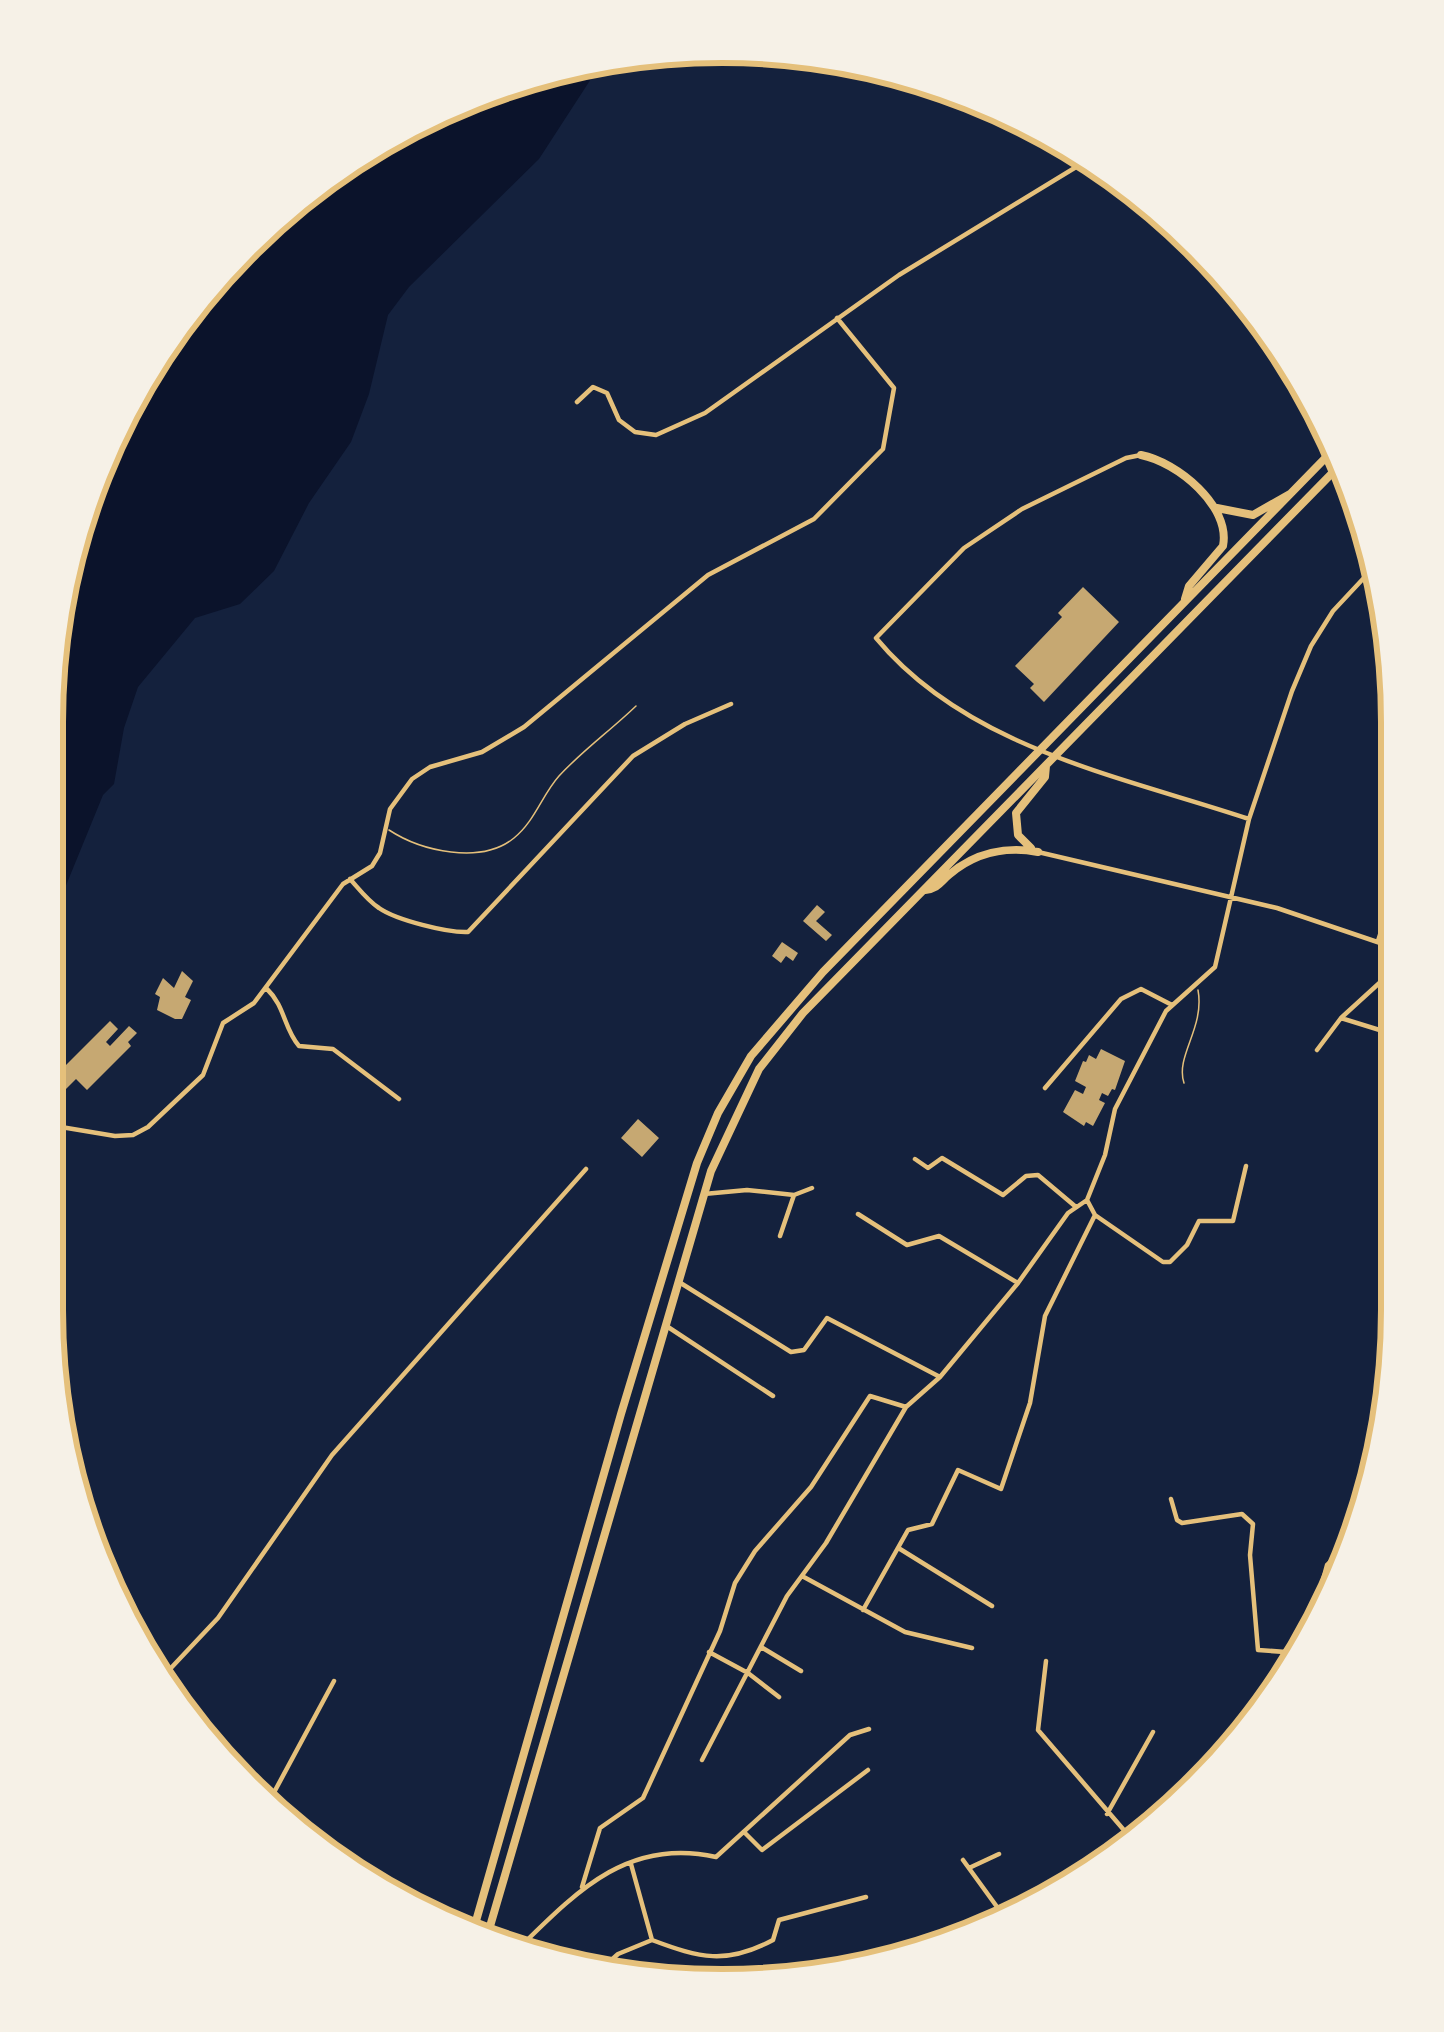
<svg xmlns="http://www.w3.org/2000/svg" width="1444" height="2032" font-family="'PT Serif',serif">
  <rect width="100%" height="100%" fill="#14213d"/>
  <!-- water -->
  <path fill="#0b132b" d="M600,65l-61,94 -130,128 -21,28 -19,79 -18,48 -42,61 -35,68 -34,33 -45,14 -57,69 -14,41 -10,56 -11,11 -54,132 6,-338 78,-208 141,-171 230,-132z"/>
  <!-- building -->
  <path fill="#c6a872" d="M1083,587l36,35 -75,80 -14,-14 4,-4 -19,-18 47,-49 -4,-4z
    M817,905l8,7 -9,9 16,14 -6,6 -23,-20z
    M782,942l16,11 -5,8 -7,-5 -5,7 -9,-7z
    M182,971l11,10 -8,16 6,3 -9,19h-7l-18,-9 3,-13 -5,-3 8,-16 11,10z
    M110,1021l8,8 -12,13 4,4 19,-20 8,7 -9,9 3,4 -44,44 -11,-11 -22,22 -8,-9v-7z
    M1101,1049l24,12 -10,29 -3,-1 -4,7 -6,-3 -3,7 6,3 -12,23 -7,-4 -2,4 -21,-14 12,-22 8,4 3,-7 -11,-6 8,-20 3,1 3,-7 7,4z
    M638,1119l21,19 -17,19 -21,-19z"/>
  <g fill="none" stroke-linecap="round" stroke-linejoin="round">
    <!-- service -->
    <path stroke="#e5c07b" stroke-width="1.5" d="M389,830c32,21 92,35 125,8 21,-17 28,-43 45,-62 23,-25 52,-46 77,-70
      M1184,1083c-9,-27 21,-55 14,-93"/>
    <!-- minor -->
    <path stroke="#e5c07b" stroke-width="4.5" d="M577,402l16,-15 14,6 12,27 16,12 21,3 49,-22 194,-138 187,-114
      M1141,455l-15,3 -104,51 -58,39 -88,90c91,110 244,138 373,181
      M1038,852l239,56 121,41
      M350,879c9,10 18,22 29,29 17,12 69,25 89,24l165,-176 52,-32 46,-20
      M1378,941l20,-62
      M267,989c18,17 17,40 32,57l34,3 66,50
      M1341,1018l58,18
      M1317,1050l24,-32 57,-52
      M1045,1088l76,-89 20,-10 31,16
      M45,1132l16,-5 54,9 18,-1 15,-8 55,-52 20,-52 31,-20 89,-119 29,-18 8,-13 10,-44 22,-30 18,-12 52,-15 42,-25 184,-152 106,-56 69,-70 11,-61 -57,-70
      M915,1159l13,9 14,-10 61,37 23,-19 12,-1 38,32
      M704,1194l43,-4 47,5
      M858,1214l49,31 32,-9 79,47
      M1095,1215l68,47h7l17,-17 12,-24h34l13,-55
      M780,1236l14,-41 18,-7
      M679,1282l112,70 13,-2 23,-32 113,59
      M668,1327l105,69
      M1171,1499l6,21 5,3 60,-9 11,10 -3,31 8,95 41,3
      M900,1549l92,57
      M802,1576l103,56 67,16
      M863,1610l45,-80 24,-6 26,-54 43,19 29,-86 15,-87 50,-101 -8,-15
      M1305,1646l22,-81 23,-21
      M761,1647l40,24
      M709,1652l39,21 31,24
      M1046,1661l-8,69 97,113
      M155,1685l63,-67 114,-163 254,-286
      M702,1760l85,-164 39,-53 80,-136 34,-30 78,-94 50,-70 19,-13 18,-45 10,-46 51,-98 49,-44 34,-148 43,-128 19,-45 22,-35 43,-46
      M264,1811l70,-130
      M1107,1814l46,-82
      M745,1833l17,17 106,-80
      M963,1860l45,62
      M631,1864l21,76
      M969,1868l30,-14
      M582,1887l18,-59 43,-30 77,-167 15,-48 20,-32 56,-64 59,-91 36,11
      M652,1940c48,18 74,25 121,0l6,-20 87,-23
      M518,1949c58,-57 110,-112 198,-92l134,-122 19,-6
      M619,1980l-12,-16 11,-10 34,-14"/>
    <!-- trunk -->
    <path stroke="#e5c07b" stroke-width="8" d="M1141,455c36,7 90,51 82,91l-34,40 -4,13
      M1217,508l36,7 37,-21
      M1031,848l-13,-13 -2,-22 29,-36 1,-11
      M925,890c14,-2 15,-8 25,-16 25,-21 56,-28 88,-22
      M472,1935l149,-521 76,-251 21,-50 33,-57 72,-84 516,-528
      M486,1940l225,-769 48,-102 44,-56 541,-552"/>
  </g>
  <!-- crop -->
  <path d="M0 0H1444V2032H0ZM722 63H722A659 659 0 0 1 1381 722V1310A659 659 0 0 1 722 1969H722A659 659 0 0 1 63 1310V722A659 659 0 0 1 722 63Z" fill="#f6f1e7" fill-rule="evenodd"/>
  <path fill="none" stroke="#e5c07b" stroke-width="6" d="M722 63H722A659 659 0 0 1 1381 722V1310A659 659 0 0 1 722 1969H722A659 659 0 0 1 63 1310V722A659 659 0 0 1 722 63Z"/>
</svg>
